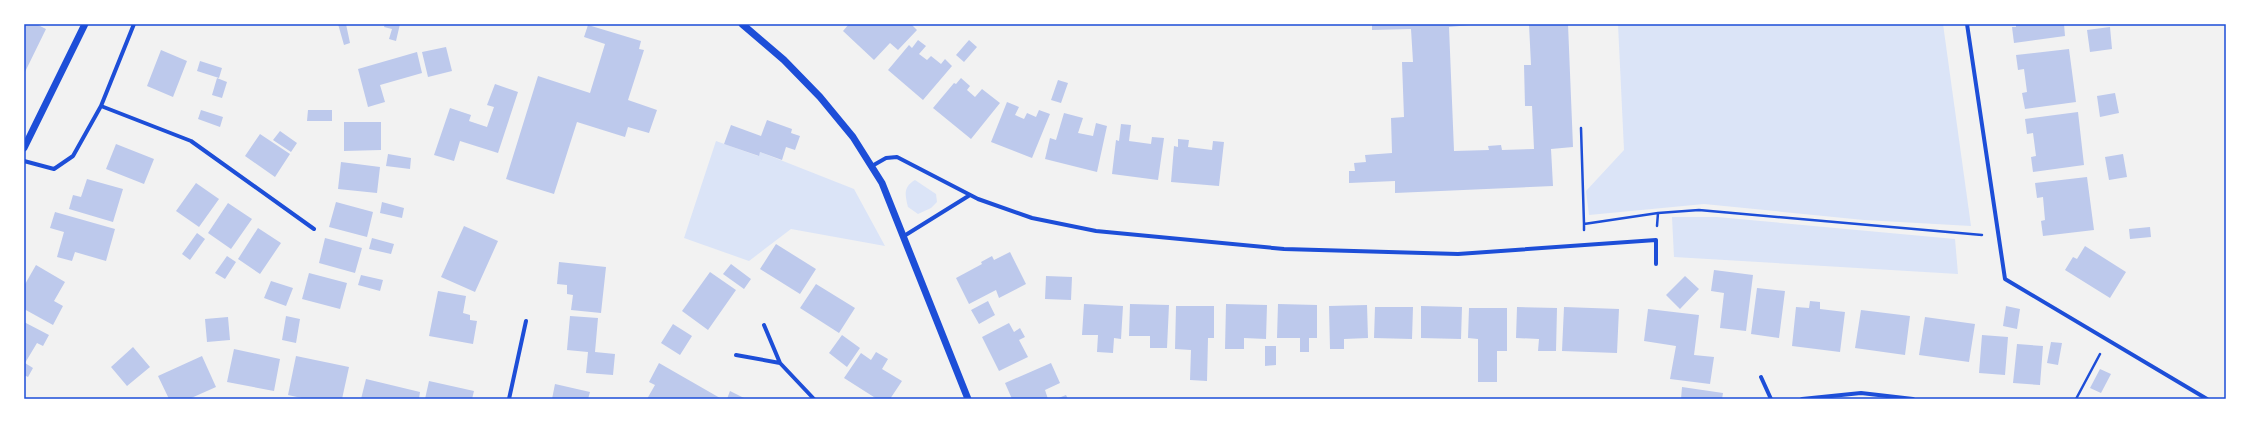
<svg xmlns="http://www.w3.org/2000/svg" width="2250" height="423" font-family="Arial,sans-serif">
  <rect width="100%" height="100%" fill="#f2f2f2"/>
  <!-- green -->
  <path fill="#dbe4f7" d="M1618,24h325l28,202 -107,-6 -160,-16 -115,11 -3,-24 38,-41z
    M716,141l42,15 2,-4 94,37 31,57 -94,-17 -42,32 -65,-23z
    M915,180l21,14 1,8 -6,6 -13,6 -10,-7c-3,-12 -5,-20 7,-27z
    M1672,217h45l238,22 3,35 -284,-17z"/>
  <!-- building -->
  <path fill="#bdc9ec" d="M24,24h12l10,5 -22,45z
    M338,24h8l4,19 -6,2z
    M385,24h15l-4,17 -7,-2 3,-10 -8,-2z
    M849,24h62l6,6 -19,20 -8,-7 -16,17 -31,-29z
    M1372,24h109l-32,3 5,124 35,-1 -1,-4 13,-1 1,5 32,-1 -2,-43h-7l-1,-41h7l-2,-41h39l5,123 -22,2 2,37 -158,7v-12l-46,2v-12h6l-1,-8 12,-1 -1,-7 27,-2 -1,-35 13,-1 -2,-55h11l-2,-33 -39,1z
    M2016,24h48l1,12 -51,7 -2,-16h4z
    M588,25l53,16 -2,8 5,1 -16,50 29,10 -8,23 -21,-6 -3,10 -48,-15 -23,72 -48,-15 32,-103 52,17 15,-49 -21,-7z
    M2110,27l2,22 -22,3 -3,-22z
    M918,40l8,6 -7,8 8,6 4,-4 10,8 4,-5 7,7 -29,34 -35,-30 21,-25 3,3z
    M969,40l8,7 -13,15 -8,-7z
    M446,47l6,24 -24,6 -6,-25z
    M2069,49l7,53 -51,7 -3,-16 5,-1 -3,-23 -6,1 -2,-15z
    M161,50l26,11 -14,36 -26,-11z
    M417,52l5,21 -42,12 5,17 -17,5 -10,-38z
    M200,61l22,7 -3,10 -22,-7z
    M217,78l10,4 -5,16 -10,-3z
    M961,78l9,8 -3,4 8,7 7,-8 18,14 -29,36 -38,-31 21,-25 2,1z
    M1058,80l10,3 -7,20 -10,-3z
    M495,84l23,8 -20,61 -38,-12 -6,20 -20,-6 16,-47 21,7 -2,6 18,6 7,-20 -7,-2z
    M2115,93l4,20 -19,4 -3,-21z
    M1007,102l12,5 -4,8 9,4 3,-6 9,4 3,-7 11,4 -18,44 -41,-16z
    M201,110l22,7 -3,10 -22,-8z
    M308,110h24v11h-25z
    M2078,112l6,53 -51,7 -2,-15 5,-1 -3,-23 -6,1 -2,-15z
    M1064,113l19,5 -5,15 15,3 3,-13 11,3 -10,46 -52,-13 5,-21 6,2z
    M767,120l25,9 -1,4 9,3 -5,14 -9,-3 -4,13 -22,-8 -1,4 -35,-12 7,-19 30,11z
    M344,122h37v28l-37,1z
    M1121,124l10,1 -2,16 22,3 1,-7 12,1 -6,42 -46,-6 4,-34 3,1z
    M280,131l17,12 -6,9 -18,-12z
    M260,134l30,20 -15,23 -30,-21z
    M1178,139l11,1 -1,7 24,3 1,-9 11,1 -5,44 -48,-4 3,-36 4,1z
    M116,144l38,15 -10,25 -38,-15z
    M388,154l23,4 -1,11 -24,-3z
    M2123,154l4,23 -18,3 -4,-23z
    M341,162l39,5 -3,26 -39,-4z
    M2087,177l7,53 -51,6 -2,-15 4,-1 -2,-23 -6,1 -2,-15z
    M87,179l36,10 -10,33 -44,-13 4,-14 8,2z
    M196,183l23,16 -20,28 -23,-16z
    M336,202l37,10 -6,25 -38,-10z
    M382,202l22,6 -2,10 -22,-5z
    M228,203l24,16 -21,30 -23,-16z
    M55,212l60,17 -9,32 -31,-9 -3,9 -15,-4 7,-25 -14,-4z
    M464,226l34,15 -23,51 -34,-15z
    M2150,227l1,10 -21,2 -1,-10z
    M258,228l23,15 -21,31 -22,-15z
    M197,233l8,6 -15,21 -8,-6z
    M325,238l37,10 -7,25 -36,-10z
    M372,238l22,6 -3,10 -22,-5z
    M776,244l40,25 -16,25 -40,-25z
    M2085,246l41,26 -16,26 -45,-28 8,-13 4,2z
    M1010,252l16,32 -27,14 -3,-8 -27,14 -13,-26 26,-14 -1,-2 11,-6 2,4z
    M227,256l9,6 -11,17 -10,-6z
    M559,262l47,5 -5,46 -30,-3 2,-15 -6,-1v-9l-10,-1z
    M731,264l20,15 -7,10 -21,-15z
    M36,265l29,17 -11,19 9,5 -10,19 -29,-16v-23z
    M1714,270l39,5 -7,56 -26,-3 4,-35 -13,-2z
    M710,272l26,18 -28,40 -26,-19z
    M309,273l38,10 -7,26 -38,-10z
    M361,275l22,5 -3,11 -22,-6z
    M1046,276l26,1 -1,23 -26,-1z
    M1685,276l14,13 -19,20 -14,-14z
    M271,281l22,7 -7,18 -22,-8z
    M816,284l39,24 -16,25 -39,-25z
    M1757,288l28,3 -6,47 -28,-4z
    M438,291l28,5 -3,17 7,2v5l7,1 -4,23 -44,-8z
    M988,301l7,14 -16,9 -8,-14z
    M1810,301l10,1v7l25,3 -5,40 -48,-6 4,-39 13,1z
    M1084,304l39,2 -2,33 -7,-1 -1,15 -16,-1 1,-17h-16z
    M1130,304l39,1 -2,43h-17v-12h-21z
    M1226,304l41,1 -1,34 -22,-1v11h-19z
    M1278,304l39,1v33h-8v14h-9v-14h-23z
    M1367,305l1,33 -24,1v10h-14l-1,-43z
    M1176,306h38v32h-6l-1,43 -17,-1 1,-30 -16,-1z
    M1421,306l41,1 -1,32 -40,-1z
    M2006,306l14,3 -3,20 -14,-3z
    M1375,307h38l-1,32 -38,-1z
    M1517,307l40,1 -1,43h-18l1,-12 -23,-1z
    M1564,307l55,2 -2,44 -55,-2z
    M1469,308h38v43h-10v31h-19v-43l-10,-1z
    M1648,309l51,6 -5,40 20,2 -4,27 -40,-5 6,-33 -32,-5z
    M1861,310l49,6 -5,39 -50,-7z
    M286,316l14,3 -4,24 -14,-3z
    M570,316l28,2 -3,34 20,2 -2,21 -27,-2 2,-21 -21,-2z
    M228,317l2,23 -23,2 -2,-23z
    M1925,317l50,7 -6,38 -50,-7z
    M24,322l25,13 -6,11 -6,-3 -12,20 8,5 -5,9 -4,-2z
    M1009,323l5,9 6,-4 5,9 -6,3 9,17 -29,14 -17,-34z
    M673,324l19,12 -12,19 -19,-12z
    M842,335l18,13 -13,19 -18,-14z
    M1982,335l26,2 -3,38 -26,-2z
    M2051,342l11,1 -4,22 -11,-2z
    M2017,344l26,2 -3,39 -27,-2z
    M1265,346h11v19l-11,1z
    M133,347l17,20 -23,19 -16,-19z
    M234,349l46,10 -6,32 -47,-9z
    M876,352l12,7 -6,10 20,12 -12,18h-13l-33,-21 17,-25 10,7z
    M202,356l14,31 -27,12h-20l-11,-23z
    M296,356l53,11 -7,32h-36l-18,-4z
    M659,363l61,35v1h-73l8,-14 -6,-3z
    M1051,363l9,20 -15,7 3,9h-36l-7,-16z
    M2100,369l11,5 -10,19 -11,-5z
    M366,379l54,13 -1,7h-58z
    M429,381l45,10 -2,8h-47z
    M555,384l35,8 -2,7h-36z
    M1682,387l41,6 -1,6h-41z
    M730,391l16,8h-19z
    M1066,395l2,4h-12z"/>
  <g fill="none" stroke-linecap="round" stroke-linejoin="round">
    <!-- path -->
    <path stroke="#1d4ed8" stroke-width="2.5" d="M1581,128l3,96
      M1657,226l1,-13
      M1584,230v-6l74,-11 41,-3 283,25
      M2076,399l24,-45"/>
    <!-- minor -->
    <path stroke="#1d4ed8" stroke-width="4" d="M1967,24l38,255 202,120
      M101,106l90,35 123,88
      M24,161l30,8 19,-13 28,-50 33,-82
      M872,166l14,-8 11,-1 81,42 54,19 64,13 188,18 174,5 198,-14v24
      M904,236l66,-41
      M764,325l16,38
      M736,355l44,8 34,36
      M1761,377l10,22
      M509,399l17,-78
      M1802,399l59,-6 52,6"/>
    <!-- tertiary -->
    <path stroke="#1d4ed8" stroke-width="7" d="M742,24l42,36 36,37 33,40 29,46 86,216
      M24,148l61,-124"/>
  </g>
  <!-- border -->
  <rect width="2250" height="423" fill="none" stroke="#ffffff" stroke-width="50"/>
  <rect x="25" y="25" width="2200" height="373" fill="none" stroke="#1d4ed8" stroke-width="1.5"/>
</svg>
